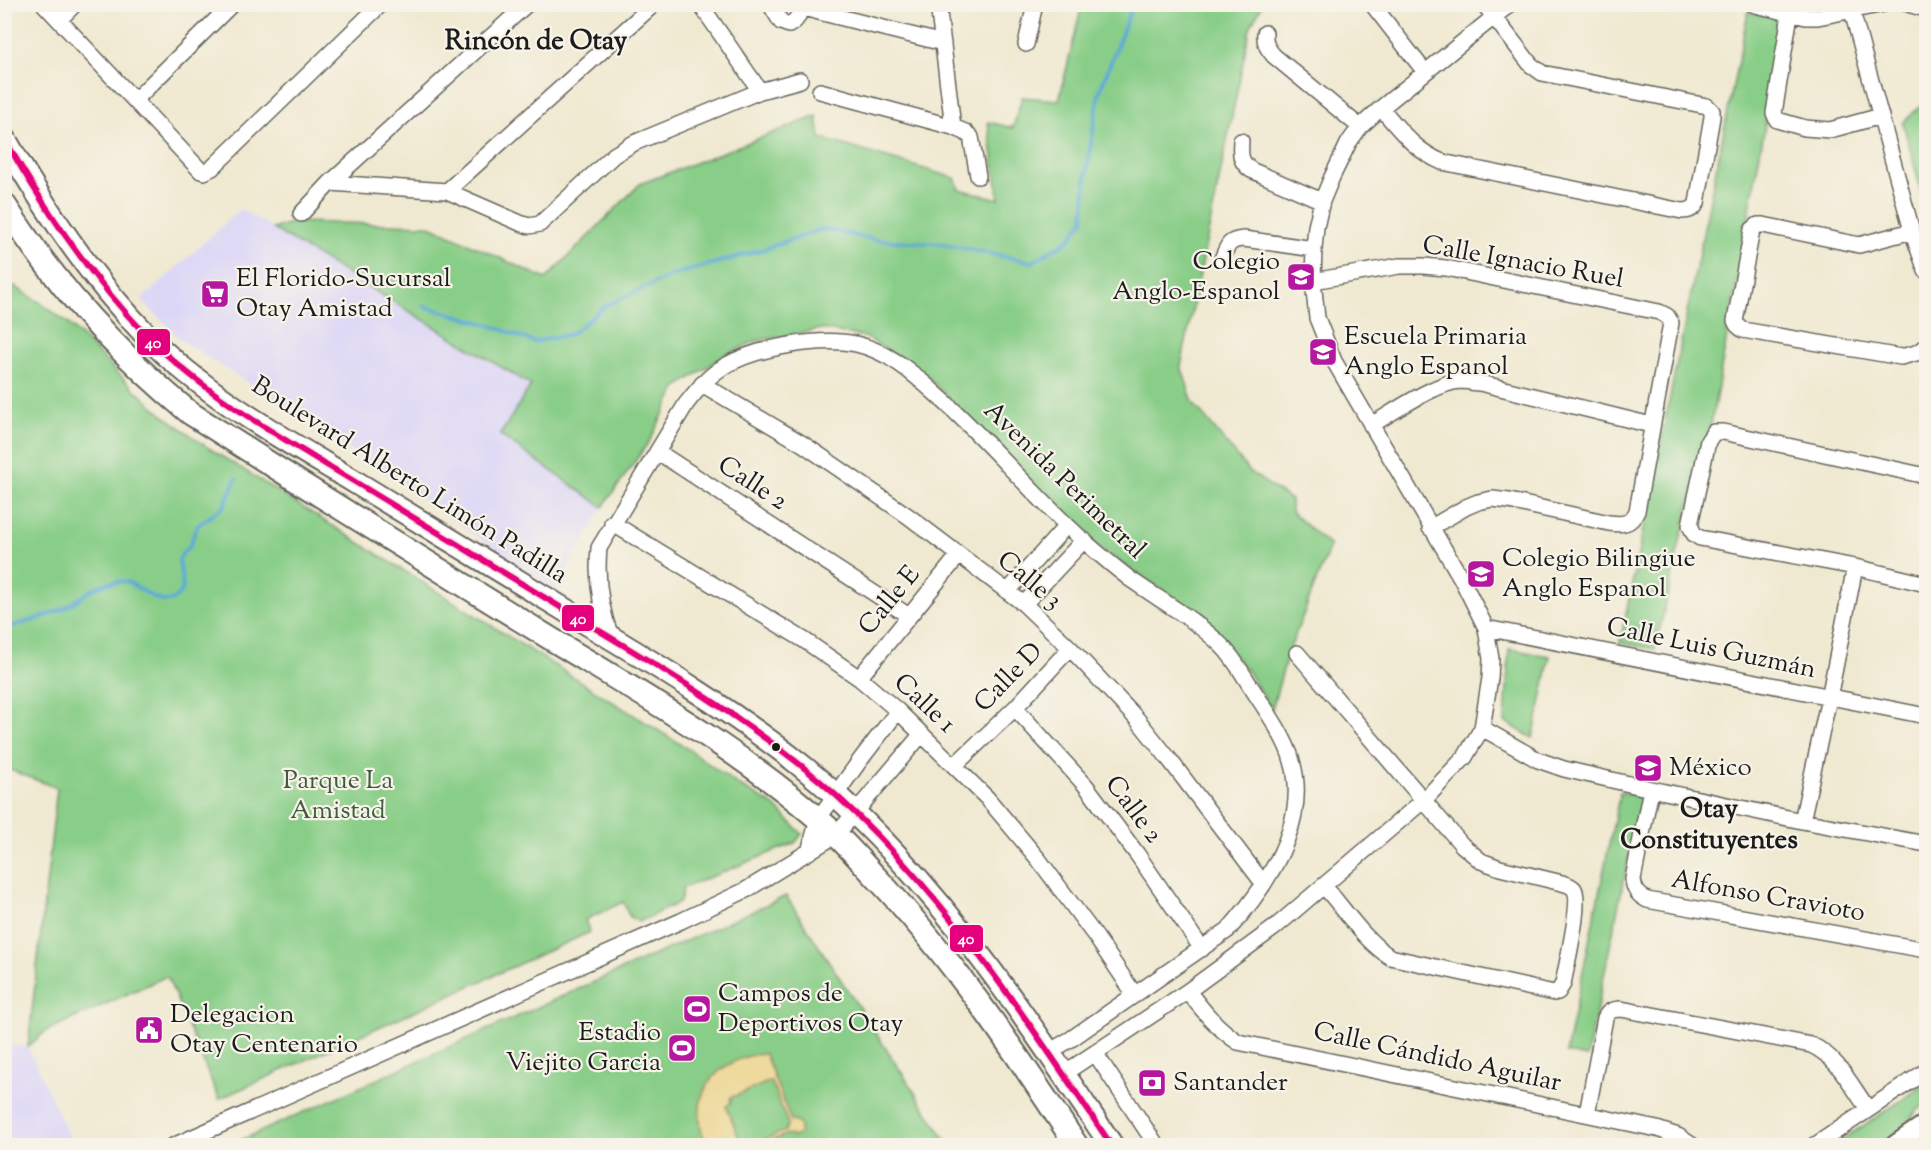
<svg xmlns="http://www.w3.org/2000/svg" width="1931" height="1150" font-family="'Sorts Mill Goudy',serif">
  <rect width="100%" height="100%" fill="#f7f3e8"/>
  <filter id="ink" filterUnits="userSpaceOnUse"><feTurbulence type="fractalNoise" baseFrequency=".0167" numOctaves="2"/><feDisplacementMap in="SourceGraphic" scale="12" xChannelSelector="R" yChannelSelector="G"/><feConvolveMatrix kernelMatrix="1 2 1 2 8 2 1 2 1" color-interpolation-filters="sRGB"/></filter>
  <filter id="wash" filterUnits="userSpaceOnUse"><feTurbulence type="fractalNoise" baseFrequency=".008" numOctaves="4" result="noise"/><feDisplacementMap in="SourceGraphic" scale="24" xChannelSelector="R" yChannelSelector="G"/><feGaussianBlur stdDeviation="1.35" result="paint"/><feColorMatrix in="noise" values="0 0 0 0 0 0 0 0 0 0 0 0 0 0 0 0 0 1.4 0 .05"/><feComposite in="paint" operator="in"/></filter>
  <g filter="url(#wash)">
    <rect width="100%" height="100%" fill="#f0e9d1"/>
    <!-- built -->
    <path fill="#dbd6f7" d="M241,209l291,176 60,113 11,9 -48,83 -196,-135 -176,-114 -42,-41z
      M5,1044l23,3 45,98h-68z"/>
    <!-- green -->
    <path fill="#89ce88" stroke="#527552" stroke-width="1.5" d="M1082,5h180l-12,23 -69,338 12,37 57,69 41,28v12l39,34 -43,110 -15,53 -25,-38 -45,-54 -117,-79 -163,-167 -57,-34 -43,-8 -66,12 -29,13 -50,33 -27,53 -47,67 -103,-72 31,-50 -258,-156 20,-7 135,3 118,54 94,-95 177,-68 3,22 135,40 4,11 40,10 -11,-77 25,6 9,-31 37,3z
      M1748,12l36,8 -74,410 -28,103 -27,116 -35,-6z
      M1926,100v109l-23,-86z
      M4,280l34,21 30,22 66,66 28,25 45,33 481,302 52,37 35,20 27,28 -7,9 -112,45 -3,14 -41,20 -9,-5 -7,-15 -38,18 5,12 -371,167 -52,-123 -121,55 -18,16 29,-259 -52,-20z
      M1509,649l41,7 -17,82 -28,-16z
      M1620,792l21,5 -54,260 -21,-4z
      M786,896l163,249 -721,1z
      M1926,1084v20l-6,4 -19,22 -24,15h-43z"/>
    <!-- sand -->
    <path fill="#eeda9e" stroke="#857b5d" stroke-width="1.5" d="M757,1054h8l26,67 6,1 3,4v7l-6,4 -7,-3 -25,11h-11l34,-14 3,-7 -17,-43 -41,17 1,5 -5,3 16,39h-35c-2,-5 -5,-11 -6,-17 -8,-42 19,-66 56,-74z"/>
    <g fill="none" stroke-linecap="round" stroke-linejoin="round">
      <!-- stream -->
      <path stroke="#5daad6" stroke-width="4" d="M424,306l66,19 44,17 37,-8 34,-28 68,-31 92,-26 57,-20 56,11 65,4 89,18 37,-22 15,-21 2,-44 13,-82 34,-89
        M4,628c21,-5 43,-11 62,-21 15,-8 30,-24 48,-25 1,0 9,-1 10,-1 18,3 42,39 59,7l-4,-28 4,-8 7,-6 7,-20 27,-20 12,-27"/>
    </g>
  </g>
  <g filter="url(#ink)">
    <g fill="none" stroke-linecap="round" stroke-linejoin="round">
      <!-- minor casing -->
      <g stroke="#66645b" stroke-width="18">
        <path id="minor" d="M44,4l157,167 3,1 8,-4 169,-164
          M700,4l60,87
          M770,4l11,18 8,3c8,-4 13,-12 8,-21
          M938,4l15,123
          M1372,4l53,68
          M1752,4l54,13h12l66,-13
          M1850,4l62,227 14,40
          M1908,4l18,5
          M799,7l144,36
          M1790,14l-16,99 3,7 28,8 25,2 51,-14
          M59,20l16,-16
          M1265,33c-1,10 2,15 9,23l86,71
          M1026,44l9,-40
          M820,91l133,36 12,5 6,5 7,39
          M135,100l97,-96
          M1381,108c19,22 33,42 61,54l240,49c8,0 12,-2 15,-8l15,-86v-6l-5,-5 -165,-33 -11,-8 -47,-61
          M1241,141c-1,14 -1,21 10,29l71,31
          M330,183l117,8 73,32 9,3 11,-2 74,-69 20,-12 126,-52 40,-11
          M447,191l207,-187
          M301,214l29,-31 197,-179
          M1912,231l-53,14 -96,-20h-5l-6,5 -17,91 2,4 6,5 158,27 15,-4 10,-6
          M1222,259c6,-14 6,-19 22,-20l70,10
          M1313,281l86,-15h24l23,2 213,44 8,4 4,7 -34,188c-6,13 -14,14 -28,12l-100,-22 -17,-2 -14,3 -12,5 -36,21
          M702,384l101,60 105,72 116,88 46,44 67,71 32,40 94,124
          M1371,425c23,-13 65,-43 90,-44 6,0 13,2 19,2l171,42
          M658,452l251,164
          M1926,476l-203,-44h-9l-6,9 -18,84 4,9 6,4 155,29 71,17
          M612,523l192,117 55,38 39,33 89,87 52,62 57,77 39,58
          M1008,591l59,-66
          M1024,604l60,-64
          M1486,628l440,88
          M611,637c-11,-29 -15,-58 -12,-89l87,-144c12,-15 23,-29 39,-38 32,-19 96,-29 131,-22 32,7 57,29 80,50 52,46 96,101 148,147 15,13 30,26 46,38 31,22 65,40 92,67 12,12 20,27 29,41 13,20 35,51 41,74 18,61 -25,125 -64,169l-157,109 -22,13
          M1297,653l165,192 19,16 19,7 62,15c4,1 9,2 12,6 8,11 -8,79 -11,95l-5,8 -4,1 -164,-36c-27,-18 -45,-47 -66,-71
          M859,678l100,-123
          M1015,708l71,78 51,68 65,95
          M1482,728l56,32 26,9 87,20 151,32 124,23
          M955,765l60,-57 55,-60
          M1651,789l-18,90c1,11 5,16 14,21l279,50
          M1802,821l27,-123 26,-131
          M809,852l9,-33 43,-60 37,-48
          M1188,991c15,20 29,37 50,51l419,87 21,7 15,10
          M1095,1053l62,93
          M1063,1074l125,-83 86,-63 150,-128 41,-43 17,-29 8,-50 1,-19 -5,-31 -25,-50 -127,-217 -17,-43 -4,-37 1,-32 2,-22 6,-26 10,-24 17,-35 11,-15 21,-19 129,-104
          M1587,1114l18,-96c3,-7 8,-9 16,-9l190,36c26,11 41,42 57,64
          M173,1146l508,-225 65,-31 90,-55 85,-100
          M1814,1146l112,-75"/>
      </g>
      <!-- highway casing -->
      <g stroke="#66645b" stroke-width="26">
        <path id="highway" d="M4,138c40,70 87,140 143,198 61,62 139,104 213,149 76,46 152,92 228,139 72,43 144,87 210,139 129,102 223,248 314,383
          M4,204c51,80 113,149 186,209 119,76 238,150 358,224 98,60 199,117 285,195 14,13 27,28 40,42 78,82 142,177 204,272
          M1897,1146l29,-20"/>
      </g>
      <!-- minor -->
      <use href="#minor" stroke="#fff" stroke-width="15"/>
      <!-- highway -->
      <use href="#highway" stroke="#fff" stroke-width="22"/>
      <!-- bus-1 casing -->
      <g stroke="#f7f3e8" stroke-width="10">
        <path id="bus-1" d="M4,138c40,70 87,140 143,198 61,62 139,104 213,149 76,46 152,92 228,139 72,43 144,87 210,139 129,102 223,248 314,383"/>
      </g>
      <!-- bus-1 -->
      <use href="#bus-1" stroke="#e5007d" stroke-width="6"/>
    </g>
  </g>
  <!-- icons -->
  <defs>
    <g id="school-square" transform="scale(1.5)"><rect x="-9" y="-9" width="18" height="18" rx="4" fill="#b5179e" stroke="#f7f3e8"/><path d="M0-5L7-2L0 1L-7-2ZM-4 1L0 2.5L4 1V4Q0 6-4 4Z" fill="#fff"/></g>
    <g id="supermarket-square" transform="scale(1.5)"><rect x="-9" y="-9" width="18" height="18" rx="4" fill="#b5179e" stroke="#f7f3e8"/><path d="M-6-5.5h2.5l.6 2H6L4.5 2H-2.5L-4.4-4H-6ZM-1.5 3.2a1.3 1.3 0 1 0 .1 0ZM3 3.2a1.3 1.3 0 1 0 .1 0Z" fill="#fff"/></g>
    <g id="stadium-square" transform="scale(1.5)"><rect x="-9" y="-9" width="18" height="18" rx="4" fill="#b5179e" stroke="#f7f3e8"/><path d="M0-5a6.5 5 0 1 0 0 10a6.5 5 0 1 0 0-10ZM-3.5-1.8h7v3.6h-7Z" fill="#fff"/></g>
    <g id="civic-square" transform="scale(1.5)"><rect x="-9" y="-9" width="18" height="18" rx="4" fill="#b5179e" stroke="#f7f3e8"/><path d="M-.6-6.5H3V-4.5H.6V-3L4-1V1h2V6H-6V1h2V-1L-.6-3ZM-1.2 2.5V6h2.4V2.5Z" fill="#fff"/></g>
    <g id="bank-square" transform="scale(1.5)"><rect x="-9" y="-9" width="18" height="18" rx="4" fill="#b5179e" stroke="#f7f3e8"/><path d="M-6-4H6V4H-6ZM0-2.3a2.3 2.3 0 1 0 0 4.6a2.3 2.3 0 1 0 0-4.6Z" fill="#fff"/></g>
  </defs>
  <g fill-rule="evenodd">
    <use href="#school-square" x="1301" y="277"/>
    <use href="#supermarket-square" x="215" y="294"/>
    <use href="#school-square" x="1323" y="352"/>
    <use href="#school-square" x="1481" y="574"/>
    <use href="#school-square" x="1648" y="768"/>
    <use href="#stadium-square" x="697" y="1009"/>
    <use href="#civic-square" x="149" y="1030"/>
    <use href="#stadium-square" x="682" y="1048"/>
    <use href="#bank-square" x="1152" y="1083"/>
  </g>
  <!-- markers -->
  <circle fill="#1c1c1c" stroke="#f7f3e8" stroke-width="2" cx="776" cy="747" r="5"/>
  <g text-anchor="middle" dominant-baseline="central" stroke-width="4.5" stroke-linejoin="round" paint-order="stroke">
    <!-- poi labels -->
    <g font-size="26" fill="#1c1c1c" stroke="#f7f3e8" text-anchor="start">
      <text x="1280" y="262" text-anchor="end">Colegio<tspan x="1280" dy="30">Anglo-Espanol</tspan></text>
      <text x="236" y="279">El Florido-Sucursal<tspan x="236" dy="30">Otay Amistad</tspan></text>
      <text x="1344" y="337">Escuela Primaria<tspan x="1344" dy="30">Anglo Espanol</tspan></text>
      <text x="1502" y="559">Colegio Bilingiue<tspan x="1502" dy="30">Anglo Espanol</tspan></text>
      <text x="1669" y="768">México</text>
      <text x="718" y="994">Campos de<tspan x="718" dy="30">Deportivos Otay</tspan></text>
      <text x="170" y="1015">Delegacion<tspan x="170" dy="30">Otay Centenario</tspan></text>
      <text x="661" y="1033" text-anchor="end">Estadio<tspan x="661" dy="30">Viejito Garcia</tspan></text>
      <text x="1173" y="1083">Santander</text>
    </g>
    <!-- street labels -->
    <g font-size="26" fill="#1c1c1c" stroke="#f7f3e8">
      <text transform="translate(1523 263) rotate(10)">Calle Ignacio Ruel</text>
      <text transform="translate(409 481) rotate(32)">Boulevard Alberto Limón Padilla</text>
      <text transform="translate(1064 481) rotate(44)">Avenida Perimetral</text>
      <text transform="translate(752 484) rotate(33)">Calle 2</text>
      <text transform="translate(1029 581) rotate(40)">Calle 3</text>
      <text transform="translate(890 601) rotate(-51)">Calle E</text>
      <text transform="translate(1711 649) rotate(12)">Calle Luis Guzmán</text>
      <text transform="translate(1009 678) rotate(-46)">Calle D</text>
      <text transform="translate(924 704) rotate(43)">Calle 1</text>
      <text transform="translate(1133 810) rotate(53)">Calle 2</text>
      <text transform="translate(1768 897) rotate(10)">Alfonso Cravioto</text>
      <text transform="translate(1437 1058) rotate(12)">Calle Cándido Aguilar</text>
    </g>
    <!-- park labels -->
    <g font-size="26" fill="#425a42" stroke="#f7f3e8">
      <text x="338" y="781">Parque La<tspan x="338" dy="30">Amistad</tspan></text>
    </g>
    <!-- neighbourhood labels -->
    <g font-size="27" font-weight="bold" fill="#1c1c1c" stroke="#f7f3e8">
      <text x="536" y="42">Rincón de Otay</text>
      <text x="1709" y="810">Otay<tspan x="1709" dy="31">Constituyentes</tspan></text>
    </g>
  </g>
  <g stroke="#f7f3e8" stroke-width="2">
    <rect x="136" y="328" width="35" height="28" rx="6" fill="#e5007d"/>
    <rect x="561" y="604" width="34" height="28" rx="6" fill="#e5007d"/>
    <rect x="949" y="924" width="35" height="29" rx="6" fill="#e5007d"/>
  </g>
  <g font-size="16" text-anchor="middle" font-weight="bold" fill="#fff">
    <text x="153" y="348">40</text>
    <text x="578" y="624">40</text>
    <text x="966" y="944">40</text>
  </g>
  <!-- margin -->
  <rect width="1931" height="1150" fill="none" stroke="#f7f3e8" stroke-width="24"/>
</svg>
